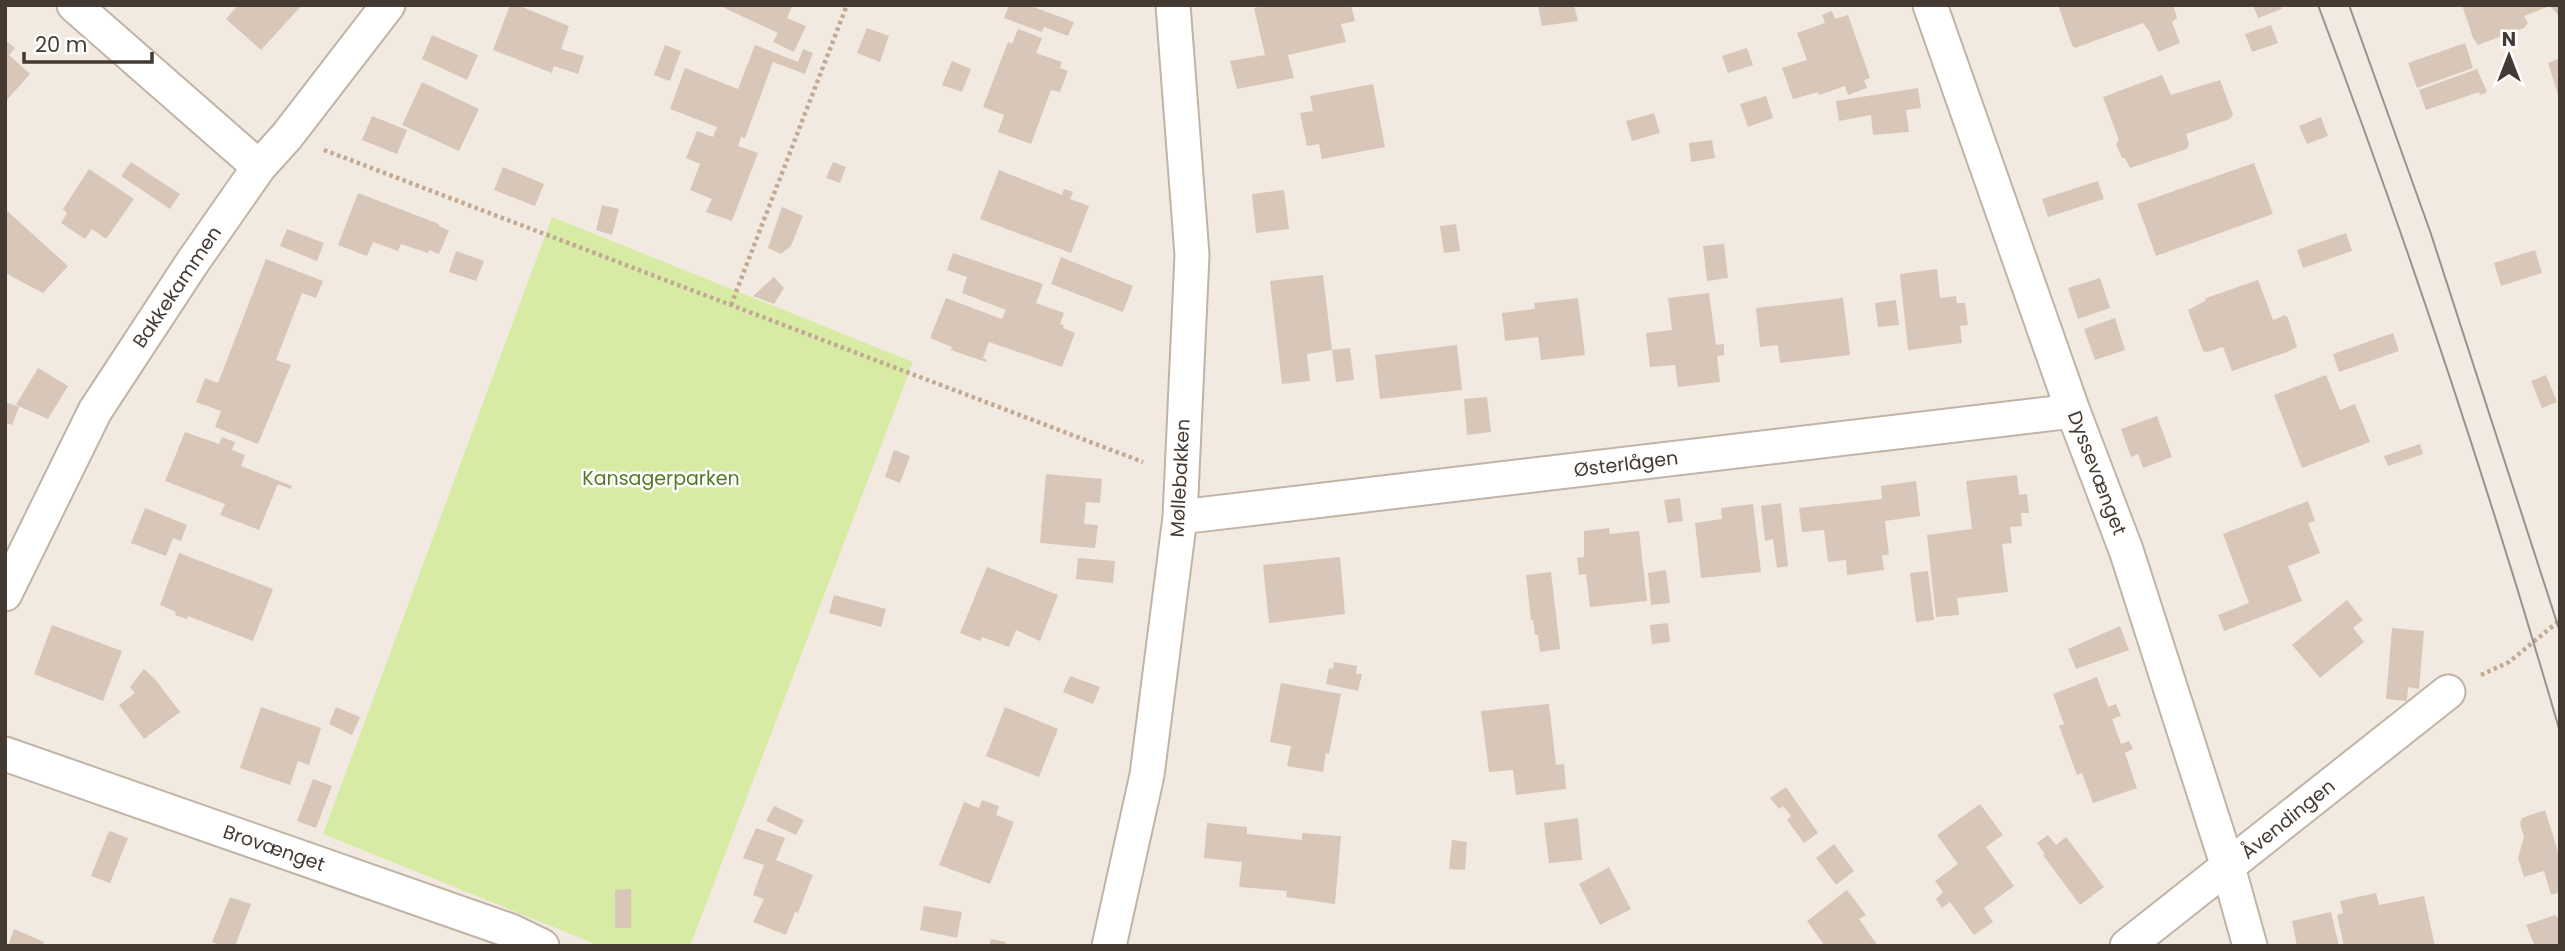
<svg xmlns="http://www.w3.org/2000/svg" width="2565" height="951" font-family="Poppins,sans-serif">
  <rect width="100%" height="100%" fill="#f2eae1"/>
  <!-- green -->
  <path fill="#d7eba5" d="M552,217l361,145 -223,584h-90l-277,-112z"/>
  <!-- building -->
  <path fill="#d8c6b9" d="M238,5h64l-41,45 -35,-31z
    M510,5h7l52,21 -8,23 23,7 -6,18 -24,-8 -2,7 -59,-23z
    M718,5h75l-6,13 19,8 -12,26 -21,-10 5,-9z
    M1009,5h19l46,17 -6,14 -24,-9 -2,5 -38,-14z
    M1267,5h84l4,16 -14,3 5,18 -58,13 6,23 -57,11 -7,-28 35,-6 -11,-47z
    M1538,5h36l4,16 -36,5z
    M2058,5h115l4,13 -5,4 8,21 -22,9 -9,-21 -6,-8 -68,25 -3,-3z
    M2253,5h27l2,4 -24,9z
    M2462,5h98v12l-10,-11 -26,10 4,7 -4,5 -46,17 -5,-7z
    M1832,11l3,8 13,-4 22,63 -6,2 3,8 -19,7 -3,-9 -26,9 -1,-3 -25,7 -11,-31 25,-8 -10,-27 28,-10 -3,-8z
    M2271,25l7,18 -26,9 -7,-18z
    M867,28l22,8 -9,26 -23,-9z
    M1018,29l24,9 -6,15 26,9 -2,6 8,3 -8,21 -9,-2 -20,54 -33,-12 6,-17 -21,-8 25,-65 4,2z
    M432,35l46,20 -11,25 -45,-21z
    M5,40l10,8 -6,7 21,19 -25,28z
    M2465,43l8,25 -56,20 -9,-25z
    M665,45l16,6 -11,30 -16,-6z
    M755,45l43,17 5,-13 10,4 -8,21 -32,-12 -28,76 -4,-1 -3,9 20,7 -26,68 -26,-9 6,-13 -22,-9 10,-26 -14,-6 11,-27 16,6 4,-10 -47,-18 15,-41 53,21z
    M1747,48l6,17 -25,8 -6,-17z
    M2560,58v40h-1l-11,-35z
    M952,61l19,8 -9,23 -20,-7z
    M2477,69l10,23 -7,3 -1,-3 -53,18 -7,-20z
    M2162,75l9,20 49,-15 13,35 -3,4 -44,15 3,10 -2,5 -57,19 -5,-10h-3l-6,-14 3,-4 -16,-43z
    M422,82l57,27 -20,42 -57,-26z
    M1373,84l12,63 -63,12 -3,-15 -12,2 -7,-33 13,-2 -3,-15z
    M1918,88l3,20 -15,2 3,22 -36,3 -2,-20 -32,6 -3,-20z
    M1766,96l7,22 -25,9 -8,-23z
    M1654,113l6,20 -28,8 -6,-20z
    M372,116l35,14 -10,24 -35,-14z
    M2321,117l7,19 -21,8 -8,-18z
    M1712,140l3,18 -24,4 -2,-19z
    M131,162l49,32 -10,15 -49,-33z
    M833,162l13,5 -6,16 -14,-5z
    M2254,163l19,51 -117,42 -19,-52z
    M503,167l41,17 -9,22 -41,-16z
    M89,169l45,30 -28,40 -14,-10 -7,10 -24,-16 6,-10 -4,-4z
    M999,170l63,25 2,-6 9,3 -3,7 19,7 -18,47 -91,-34z
    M2098,181l6,18 -56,18 -6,-18z
    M1284,190l5,39 -33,4 -4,-39z
    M358,193l81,31v2l10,5 -10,23 -10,-4 -1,3 -27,-9 -3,7 -25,-9 -6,14 -29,-11z
    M602,205l17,4 -7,26 -16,-5z
    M782,207l21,9 -12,30 -10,8 -13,-6z
    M5,209l63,57 -25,27 -38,-20z
    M1456,224l4,27 -16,2 -4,-27z
    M287,229l37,14 -7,18 -37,-15z
    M2346,233l6,18 -49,17 -6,-18z
    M1724,244l4,34 -21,3 -4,-35z
    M2535,250l7,23 -41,13 -7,-23z
    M456,251l28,10 -8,20 -27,-9z
    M953,253l90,31 -7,19 28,10 -4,11 4,1 -1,3 12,5 -13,34 -73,-25 -6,16 4,2 -1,2 -35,-12 1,-3 -22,-9 16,-40 56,21 4,-9 -44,-17 5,-16 -20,-7z
    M1061,257l72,29 -10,26 -72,-28z
    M266,259l57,22 -7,17 -14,-5 -26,67 15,5 -33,79 -43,-17 6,-16 -25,-9 9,-24 13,5z
    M1937,269l3,29 16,-2 1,7h8l3,22 -8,1 2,17 -54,7 -8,-76z
    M1323,275l9,75 -25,4 3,27 -28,3 -12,-103z
    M774,277l10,11 -10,16 -21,-8z
    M2100,278l10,30 -32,11 -10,-31z
    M2258,280l15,40 12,-5 3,3 9,29 -10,5 -55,19 -9,-24 -16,5 -4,-1 -15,-41 17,-9 1,-3z
    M1709,293l7,52 8,-1v11l-7,1 3,26 -42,5 -3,-22 -25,2 -4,-34 26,-3 -4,-32z
    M1578,298l7,57 -44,5 -3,-23 -33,4 -3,-28 33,-4 -1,-6z
    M1843,298l7,57 -70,8 -2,-18 -18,2 -4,-39z
    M1896,300l3,25 -21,2 -3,-24z
    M2115,318l10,32 -30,10 -11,-31z
    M2393,333l6,18 -60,21 -6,-18z
    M1457,345l5,45 -82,9 -5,-44z
    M1350,348l4,32 -18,2 -4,-32z
    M38,368l30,18 -20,33 -32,-14z
    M2326,375l14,35 15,-6 15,38 -68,26 -28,-73z
    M2546,375l11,27 -15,6 -11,-27z
    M1487,397l4,35 -24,3 -3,-36z
    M5,402l14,5 -7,18 -7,-2z
    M2157,416l15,41 -29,11 -5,-14 -7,3 -10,-28z
    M185,432l34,12 3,-7 13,5 -3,8 13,5 -4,11 51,20 -1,3 -13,-5 -19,46 -39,-15 5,-11 -60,-23z
    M2420,444l3,10 -35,12 -4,-10z
    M894,450l16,6 -10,27 -15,-6z
    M1046,474l56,5 -2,24 -14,-1 -2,22 14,1 -3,23 -55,-5z
    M2017,475l2,20 8,-1 2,19h-8l1,13 -12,1 2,16 -10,1 6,48 -51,6 2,17 -23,2 -9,-82 45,-6 -6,-48z
    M1916,481l4,35 -35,5 4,34h-7l2,15 -37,5 -1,-15 -18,2 -4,-32 -22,2 -3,-24 83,-9 -1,-13z
    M1680,498l3,23 -15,2 -4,-23z
    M2308,501l7,20 -7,2 12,30 -32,13 14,35 -78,30 -6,-16 31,-12 -26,-69z
    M1781,503l7,63 -11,2 -4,-29 -8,2 -4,-35z
    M1753,504l8,68 -60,6 -6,-55 27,-4 -1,-11z
    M145,508l42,17 -6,16 -8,-3 -7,18 -35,-13z
    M1609,528l1,6 29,-3 8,70 -57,6 -4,-33 -7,1 -2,-17 7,-1v-26z
    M179,553l94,36 -20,52 -65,-25 -1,3 -12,-4 1,-3 -16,-7z
    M1340,557l5,57 -76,9 -6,-58z
    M1078,558l37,3 -2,22 -37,-4z
    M987,567l71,28 -18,46 -24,-11 -7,17 -27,-10 -2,4 -20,-8z
    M1666,570l4,33 -19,2 -3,-32z
    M1928,571l6,49 -18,2 -6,-49z
    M1551,572l9,77 -20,3 -2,-17h-3l-2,-15h-2l-5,-45z
    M834,595l52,14 -5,18 -52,-14z
    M2347,600l16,20 -10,8 11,14 -44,36 -28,-33z
    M1668,623l2,19 -18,2 -2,-19z
    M52,625l70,26 -19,50 -69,-27z
    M2120,626l9,24 -53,19 -8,-20z
    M2392,628l32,3 -5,58 -11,-2 -1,14 -21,-2z
    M1334,662l23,4 -1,8h6l-4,17 -32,-7 3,-16 4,1z
    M144,669l11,10 25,33 -36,27 -25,-34 16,-12 -5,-6z
    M1070,676l30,11 -7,17 -30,-12z
    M2097,677l11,30 8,-3 5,12 -9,3 9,25 8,-3 4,8 -8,4 12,35 -44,15 -11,-30 -5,2 -18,-49 5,-2 -11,-30z
    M1281,683l60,11 -12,60 -3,-1 -3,19 -36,-6 4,-20 -21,-4z
    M1549,704l7,61 8,-1 2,25 -50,6 -3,-25 -24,2 -8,-61z
    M261,707l60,21 -12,37 -11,-4 -8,24 -50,-17z
    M336,707l24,10 -8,18 -23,-11z
    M1005,707l53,22 -19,48 -53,-21z
    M313,779l19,7 -16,42 -19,-7z
    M1786,787l32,46 -14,10 -17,-23 4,-4 -8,-10 -4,3 -9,-11z
    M982,800l17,6 -3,9 18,7 -24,62 -51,-19 25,-63 15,6z
    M1980,804l23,31 -17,12 28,39 -30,22 9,14 -19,13 -24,-33 -8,6 -6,-9 7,-7 -8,-11 23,-17 -21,-29z
    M774,806l30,14 -8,15 -30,-14z
    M2545,810l15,48v34l-9,3 -7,-24 -20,6 -6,-19 6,-21 -4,-13 2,-6z
    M1578,818l4,42 -33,3 -5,-40z
    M1207,823l40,4v7l55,6v-7l39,3 -6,68 -49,-7 1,-6 -48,-4 3,-25 -38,-4z
    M756,828l29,10 -9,22 37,15 -15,38 -3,-1 -9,23 -33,-13 11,-23 -11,-4 11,-30 -21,-7z
    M109,831l19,7 -18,45 -19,-7z
    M2048,835l8,10 10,-8 38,50 -24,18 -37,-50 2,-1 -8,-11z
    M1452,840l15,2 -2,28 -16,-1z
    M1834,844l20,27 -18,14 -20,-27z
    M1609,867l22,42 -31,16 -21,-41z
    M631,889v39h-16v-38z
    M1847,890l19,25 -7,4 19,27h-53l-18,-25z
    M2376,893l3,12 45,-9 11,50h-91l-7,-31 6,-2 -3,-12z
    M230,897l21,7 -16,42h-12l-11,-4z
    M924,906l38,6 -5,26 -37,-8z
    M2331,912l8,34h-42l-5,-25z
    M2555,915l2,2 3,-1v30h-31l5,-2 -8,-19z
    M14,929l30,13 -1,4h-35z
    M991,939l15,3 -1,4h-16z"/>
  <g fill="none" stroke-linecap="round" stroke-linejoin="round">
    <!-- minor casing -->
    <g stroke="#c1b3a6" stroke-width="37">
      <path id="minor" d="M74,5l185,162
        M1930,5l143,406 53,139 102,317 22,79
        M1180,517l893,-106
        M5,594l90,-183 97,-148 67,-96 28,-31 101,-131
        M5,754l506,177 31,15
        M1109,946l38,-171 33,-258 12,-262 -19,-250
        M2127,946l321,-254"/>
    </g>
    <!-- path -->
    <path stroke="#c1a993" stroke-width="4.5" stroke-dasharray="3.5 3.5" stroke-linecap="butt" d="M324,150l819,312
      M731,305l116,-300
      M2481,675l28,-13 51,-42"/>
    <!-- minor -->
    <use href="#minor" stroke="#fff" stroke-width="33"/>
    <!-- tram -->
    <path stroke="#939393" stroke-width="2" d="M2318,5c90,239 171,482 242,727
      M2349,5l82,229 129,398"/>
  </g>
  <g text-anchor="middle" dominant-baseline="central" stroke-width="5" stroke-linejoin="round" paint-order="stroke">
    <!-- street labels -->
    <g font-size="19" fill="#443a32" stroke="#fff">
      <text transform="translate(177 287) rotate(-56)">Bakkekammen</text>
      <text transform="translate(1626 464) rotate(-7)">Østerlågen</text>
      <text transform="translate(2097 473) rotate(69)">Dyssevænget</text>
      <text transform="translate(1180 478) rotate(-87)">Møllebakken</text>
      <text transform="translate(2288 819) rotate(-39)">Åvendingen</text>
      <text transform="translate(274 848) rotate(19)">Brovænget</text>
    </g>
    <!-- park labels -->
    <g font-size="19" fill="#527921" stroke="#fff">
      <text x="661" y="478">Kansagerparken</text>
    </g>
  </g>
  <!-- border -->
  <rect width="2565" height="951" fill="none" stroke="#443a32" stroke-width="14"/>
  <!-- north arrow -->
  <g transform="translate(2509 56)" stroke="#ffffff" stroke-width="5" paint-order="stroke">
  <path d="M0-5L12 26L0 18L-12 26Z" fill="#443a32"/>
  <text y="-10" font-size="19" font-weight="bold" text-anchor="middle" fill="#443a32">N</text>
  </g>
  <!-- scale -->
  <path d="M24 52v10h128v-10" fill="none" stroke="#443a32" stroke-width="3.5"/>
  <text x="35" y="52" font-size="21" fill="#443a32" stroke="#ffffff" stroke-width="5" paint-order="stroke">20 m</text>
</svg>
